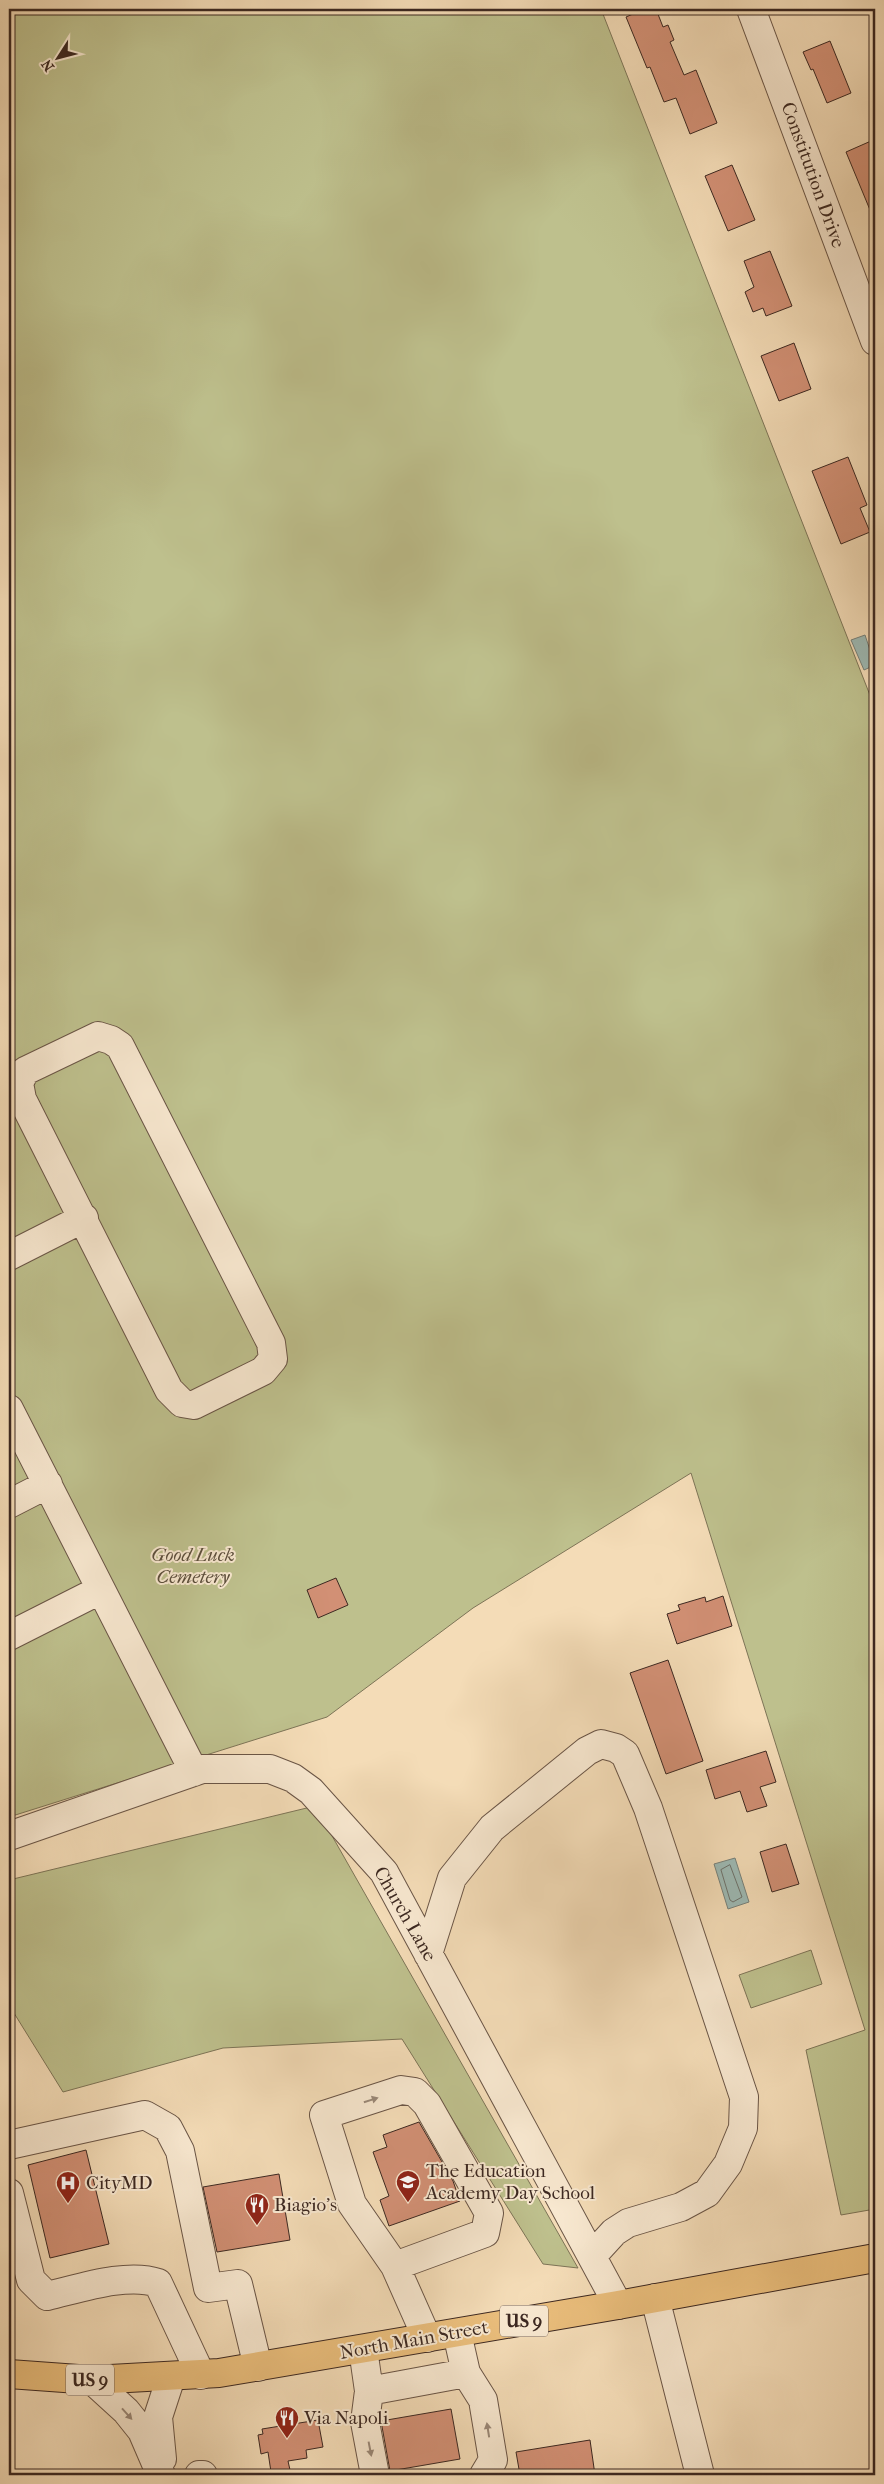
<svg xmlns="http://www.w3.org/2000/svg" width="884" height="2484" font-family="'IM FELL French Canon',serif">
  <rect width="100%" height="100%" fill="#f4dcb7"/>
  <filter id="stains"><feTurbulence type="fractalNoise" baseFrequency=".004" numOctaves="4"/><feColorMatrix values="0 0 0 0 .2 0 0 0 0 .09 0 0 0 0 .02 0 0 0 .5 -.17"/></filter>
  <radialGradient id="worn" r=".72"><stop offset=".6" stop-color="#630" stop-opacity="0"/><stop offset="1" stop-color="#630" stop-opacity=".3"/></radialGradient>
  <!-- green -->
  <path fill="#bec08d" stroke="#7d7457" d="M9,9h592l274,699v1501l-34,6 -35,-165 59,-20 -174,-557 -218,135 -146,109 -318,100z
    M315,1806l263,462 -35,-4 -141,-225 -179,9 -160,44 -54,-87v-125z
    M811,1950l11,34 -71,24 -12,-33z"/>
  <!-- water -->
  <path fill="#9dbab5" stroke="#76807a" d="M865,635l10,30 -11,5 -13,-30z
    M735,1858l14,44 -21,7 -14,-45z"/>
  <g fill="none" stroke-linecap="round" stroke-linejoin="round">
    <!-- shore -->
    <path stroke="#6c716b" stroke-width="1" d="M730,1865l12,32 -9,5 -3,-2 -9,-30z"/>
  </g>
  <!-- building -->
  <path fill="#d29075" stroke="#3c2821" d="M631,9h25l7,18 5,-2 6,15 -4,2 14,33 12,-5 21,53 -27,11 -14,-36 -12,4 -14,-35 -3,1 -21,-51 7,-3z
    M830,41l21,52 -24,10 -14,-34 -2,1 -8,-18z
    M871,141l4,11v70l-29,-70z
    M732,165l23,55 -27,11 -23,-55z
    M770,251l22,55 -26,10 -3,-8 -10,4 -8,-20 9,-5 -10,-26z
    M794,343l17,46 -32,12 -18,-45z
    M848,457l19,48 -7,3 10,24 -29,12 -29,-73z
    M336,1578l12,27 -30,13 -11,-28z
    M723,1596l9,30 -55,18 -10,-30 13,-4 -2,-5 27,-8 1,5z
    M668,1660l35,101 -37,13 -36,-101z
    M766,1751l10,31 -16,5 7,19 -20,6 -7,-21 -25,8 -9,-29z
    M786,1844l13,40 -27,8 -12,-40z
    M419,2122l34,59 7,20 -71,25 -9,-26 9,-4 -16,-44 14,-5 -4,-12z
    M86,2150l23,94 -59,14 -22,-93z
    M279,2174l11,66 -73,12 -14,-65z
    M451,2409l9,50 -70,12 -9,-50z
    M318,2420l5,27 -17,3 1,8 -19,3 2,9 -19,2 -3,-20 -7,2 -3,-19 5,-1 -1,-5z
    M590,2440l5,35h-75l-4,-23z"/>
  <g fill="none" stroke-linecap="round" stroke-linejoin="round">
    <!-- minor casing -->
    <g stroke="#6a5546" stroke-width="30">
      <path id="minor" d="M751,9l124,332
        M98,1036l13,4 9,6 151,297 2,16 -10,12 -69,34 -12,-2 -13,-13 -147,-291 -3,-16 6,-12z
        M9,1256l75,-38
        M9,1409l185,363
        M9,1504l39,-20
        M9,1636l91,-46
        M9,1836l193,-67h68l23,9 18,13 73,81 234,433
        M428,1954l24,-76 40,-50 95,-77 14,-7 15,4 9,6 23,54 96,289 -1,31 -15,36 -21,29 -26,14 -53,16 -14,9 -22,24
        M9,2145l136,-30 23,13 12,23 28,137 30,-4 20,83
        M9,2193l22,87 16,16c31,-7 80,-24 111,-13l43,92
        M395,2266l90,-33 4,-20 -62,-109 -12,-12 -14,-2 -77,25 28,89 43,62 32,72
        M655,2298l45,177
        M457,2333l9,40 17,27 10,60 -9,15
        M363,2349l6,42 -4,31 10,53
        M92,2380l34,31 16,20 19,44
        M369,2391l97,-18
        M162,2459l-4,-42 13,-40
        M199,2475h4"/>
    </g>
    <!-- highway casing -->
    <g stroke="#3c2821" stroke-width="30">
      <path id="highway" d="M9,2374l83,6 127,-7 399,-68 257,-47"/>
    </g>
    <!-- minor -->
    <use href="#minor" stroke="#f8e8d0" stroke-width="28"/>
    <!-- highway -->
    <use href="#highway" stroke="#eabe7c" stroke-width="28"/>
  </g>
  <!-- one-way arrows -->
  <defs><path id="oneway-solid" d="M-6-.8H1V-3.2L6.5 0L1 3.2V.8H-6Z" transform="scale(1.25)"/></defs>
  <g fill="#9a8878">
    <use href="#oneway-solid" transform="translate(371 2100) rotate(-18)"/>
    <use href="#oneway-solid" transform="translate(127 2414) rotate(48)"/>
    <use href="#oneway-solid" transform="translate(488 2430) rotate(-99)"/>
    <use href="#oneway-solid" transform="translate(370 2449) rotate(79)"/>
  </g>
  <!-- icons -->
  <defs>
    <g id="school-pin" transform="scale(1.25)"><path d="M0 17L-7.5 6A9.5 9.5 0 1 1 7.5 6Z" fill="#8f2418" stroke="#f8e8d0"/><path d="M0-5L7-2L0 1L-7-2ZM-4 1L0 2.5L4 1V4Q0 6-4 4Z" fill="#fff"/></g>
    <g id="hospital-pin" transform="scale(1.25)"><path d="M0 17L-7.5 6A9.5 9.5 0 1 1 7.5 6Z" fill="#8f2418" stroke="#f8e8d0"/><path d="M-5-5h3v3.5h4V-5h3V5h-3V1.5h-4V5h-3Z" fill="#fff"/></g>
    <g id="restaurant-pin" transform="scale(1.25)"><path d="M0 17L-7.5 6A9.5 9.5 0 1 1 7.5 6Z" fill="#8f2418" stroke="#f8e8d0"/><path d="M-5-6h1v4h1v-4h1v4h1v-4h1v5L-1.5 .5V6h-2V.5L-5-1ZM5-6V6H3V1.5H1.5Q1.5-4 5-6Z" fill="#fff"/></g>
  </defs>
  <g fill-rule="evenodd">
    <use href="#school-pin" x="408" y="2182"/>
    <use href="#hospital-pin" x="68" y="2183"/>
    <use href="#restaurant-pin" x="257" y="2205"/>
    <use href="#restaurant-pin" x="287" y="2418"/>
  </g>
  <g text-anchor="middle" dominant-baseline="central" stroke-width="4" stroke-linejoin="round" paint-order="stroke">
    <!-- shield labels -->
    <g fill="#f8e8d0" stroke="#746256" stroke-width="1">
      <rect x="500" y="2305.5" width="48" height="31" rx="4"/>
      <rect x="66" y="2364.5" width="48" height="31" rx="4"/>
    </g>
    <g font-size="18" font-weight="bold" fill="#3c2821">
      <text x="524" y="2321">US 9</text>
      <text x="90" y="2380">US 9</text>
    </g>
    <!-- street labels -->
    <g font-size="19" fill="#3c2821" stroke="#f8e8d0">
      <text transform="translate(813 175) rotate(70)">Constitution Drive</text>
      <text transform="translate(405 1914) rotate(60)">Church Lane</text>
      <text transform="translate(414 2340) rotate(-10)">North Main Street</text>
    </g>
    <!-- park labels -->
    <g font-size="19" font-style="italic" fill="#5c4e3c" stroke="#f8e8d0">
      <text x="193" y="1555">Good Luck<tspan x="193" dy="22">Cemetery</tspan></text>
    </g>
    <!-- poi labels -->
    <g font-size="19" fill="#3c2821" stroke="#f8e8d0" text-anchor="start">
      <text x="426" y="2171">The Education<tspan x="426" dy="22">Academy Day School</tspan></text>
      <text x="86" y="2183">CityMD</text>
      <text x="274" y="2205">Biagio's</text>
      <text x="304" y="2418">Via Napoli</text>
    </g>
  </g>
  <!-- margin -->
  <rect width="884" height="2484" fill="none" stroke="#f4dcb7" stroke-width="30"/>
  <rect x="10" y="10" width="864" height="2464" fill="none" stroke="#3c2821" stroke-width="2.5"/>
  <rect x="15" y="15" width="854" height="2454" fill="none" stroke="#3c2821"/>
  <!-- north arrow -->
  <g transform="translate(58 58) rotate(234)" stroke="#f8e8d0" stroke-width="4" paint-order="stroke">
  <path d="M0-4L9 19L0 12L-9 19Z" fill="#3c2821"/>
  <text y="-8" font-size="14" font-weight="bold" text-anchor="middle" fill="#3c2821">N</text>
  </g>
  <rect width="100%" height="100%" filter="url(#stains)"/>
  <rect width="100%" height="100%" fill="url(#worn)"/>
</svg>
